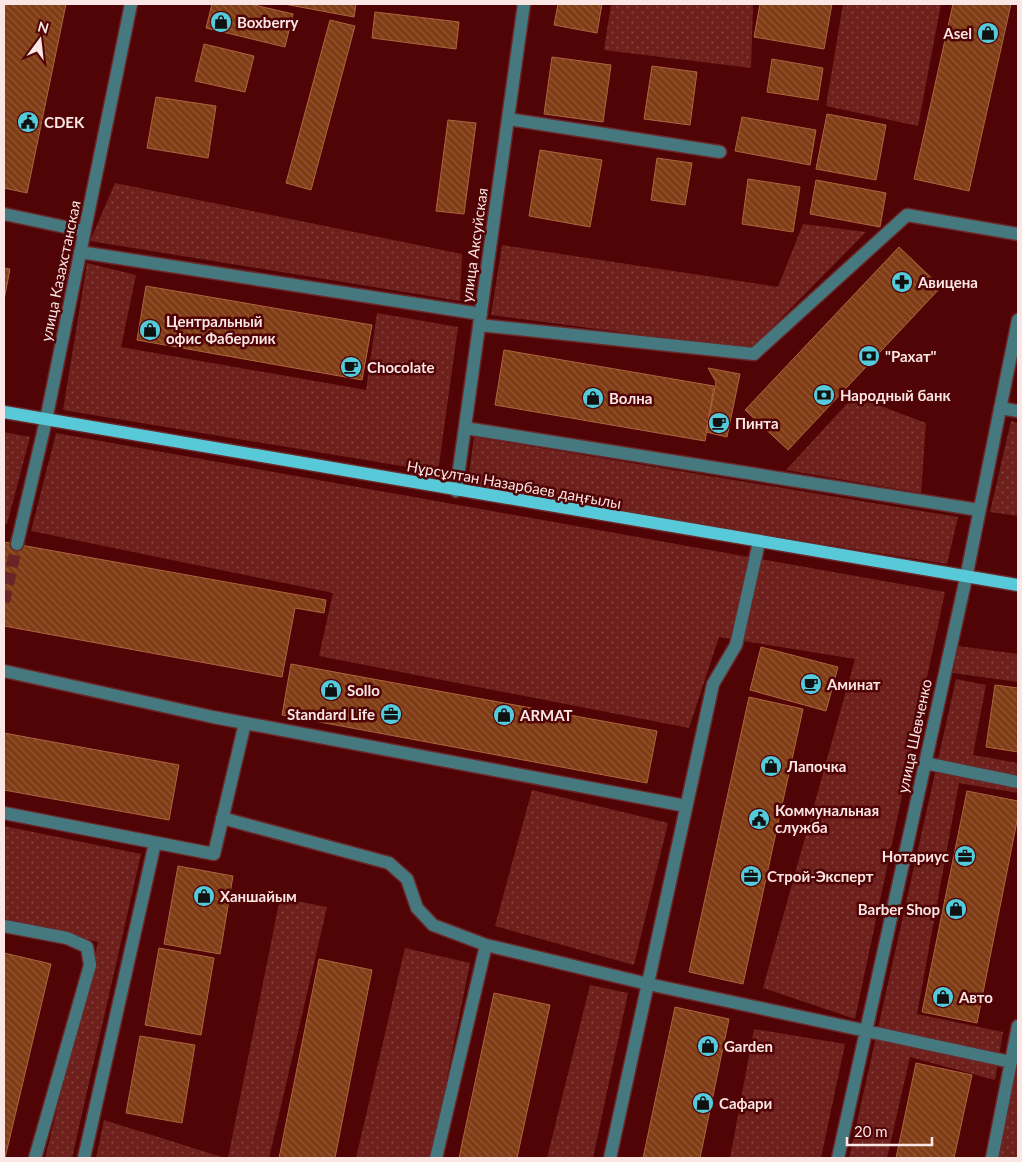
<svg xmlns="http://www.w3.org/2000/svg" width="1022" height="1162" font-family="Lato,sans-serif">
  <defs>
    <pattern id="green-dots" width="8" height="8" patternUnits="userSpaceOnUse" patternTransform="scale(1.25)"><rect width="8" height="8" fill="#6e211c"/><path d="M2 2h.1M6 6h.1" fill="none" stroke="#84413d" stroke-width="1.8" stroke-linecap="round"/></pattern>
    <pattern id="building-back-hatch" width="6" height="6" patternUnits="userSpaceOnUse" patternTransform="scale(1.25)"><rect width="6" height="6" fill="#803c14"/><path d="M-1 5l2 2M0 0l6 6M5-1l2 2" fill="none" stroke="#935836"/></pattern>
  </defs>
  <rect width="100%" height="100%" fill="#500405"/>
  <!-- green -->
  <path fill="url(#green-dots)" d="M611,4h142l-2,64 -147,-18z
    M843,4h98l-23,122 -92,-20z
    M115,183l347,71 -2,47 -370,-60z
    M803,224l63,8 -115,117 -260,-34 11,-70 276,42z
    M87,263l49,12 -15,72 245,43 11,-77 81,14 -20,145 -375,-62z
    M854,396l72,27 -5,70 -135,-23z
    M1011,421l7,2v93l-28,-4z
    M4,432l26,5 -23,87h-3z
    M56,433l889,159 -90,427 -92,-31 92,-329 -136,-22 -30,91 -370,-72 14,-63 -302,-62z
    M474,437l484,80 -11,47 -480,-77z
    M958,646l60,8v28l-65,-9z
    M956,679l30,6 -13,70 45,8v30l-59,-10 -42,231 86,18 -8,48 -85,-23 -23,101h-38z
    M532,790l136,33 -34,142 -139,-39z
    M4,826l137,28 -69,304h-27l53,-216 -94,-24z
    M280,898l47,9 -58,251h-41z
    M405,948l65,15 -39,195h-75z
    M590,985l38,8 -35,165h-46z
    M754,1029l91,15 -24,114h-91z
    M1018,1057v101h-22z
    M104,1120l121,38h-129z"/>
  <!-- building -->
  <path fill="url(#building-back-hatch)" stroke="#ad653f" d="M4,4h62l-39,189 -23,-5z
    M212,4h38l43,10 -8,33 -79,-19z
    M284,4h72l-2,13z
    M558,4h44l-5,29 -43,-8z
    M760,4h72l-8,45 -70,-12z
    M953,4h58l-42,187 -55,-12z
    M375,12l84,10 -3,27 -84,-11z
    M330,20l25,6 -44,164 -25,-7z
    M204,44l50,12 -9,36 -50,-11z
    M552,57l59,8 -8,57 -59,-8z
    M772,59l51,9 -5,32 -51,-8z
    M652,66l45,6 -7,53 -46,-6z
    M156,97l60,9 -8,52 -61,-10z
    M827,114l59,11 -10,55 -60,-11z
    M742,117l74,13 -6,35 -75,-14z
    M448,120l28,3 -12,91 -28,-3z
    M540,150l62,10 -12,67 -61,-11z
    M657,158l35,5 -7,42 -34,-5z
    M748,179l52,8 -7,45 -51,-8z
    M816,180l70,13 -6,34 -70,-13z
    M899,247l42,40 -153,163 -43,-40z
    M4,268l6,1 -6,31z
    M146,286l226,39 -10,55 -225,-40z
    M504,350l210,36 -9,55 -210,-36z
    M708,368l32,6 -13,63 -21,-5 10,-50z
    M4,542l322,58 -2,13 -29,-5 -13,69 -278,-51z
    M761,647l77,20 -12,44 -76,-21z
    M291,664l366,67 -10,52 -365,-68z
    M995,685l23,3v64l-32,-5z
    M749,697l54,12 -60,275 -54,-12z
    M4,733l175,32 -10,55 -165,-30z
    M967,791l51,10v15l-41,207 -55,-11z
    M178,866l55,10 -13,78 -56,-10z
    M159,948l55,10 -13,77 -56,-10z
    M4,953l47,11 -46,194h-1z
    M319,959l53,11 -37,188h-56z
    M494,993l56,12 -33,153h-58z
    M675,1007l54,12 -29,139h-57z
    M140,1036l55,9 -13,78 -56,-10z
    M916,1063l56,12 -18,83h-58z"/>
  <g fill="none" stroke-linecap="round" stroke-linejoin="round">
    <!-- minor-tunnel -->
    <path stroke="#6a2626" stroke-width="12" stroke-dasharray="12 6" stroke-linecap="butt" d="M4,602l13,-58"/>
    <!-- minor casing -->
    <g stroke="#6b2829" stroke-width="15">
      <path id="minor" d="M508,119l212,33
        M4,214l80,17
        M80,252l401,62
        M479,325l275,29 153,-139 111,19
        M1000,408l18,3
        M465,428l514,82
        M456,491l68,-487
        M17,544l29,-124 85,-416
        M4,671l209,46 473,89
        M925,763l93,19
        M4,813l210,41 31,-131
        M222,818l167,45 18,16 10,29 16,17 53,20 162,39 363,78
        M4,926l63,12 20,9 3,18 -55,193
        M84,1158l71,-315
        M436,1158l50,-213
        M610,1158l103,-474 23,-39 23,-103
        M838,1158l128,-580 52,-258
        M992,1158l26,-132"/>
    </g>
    <!-- major casing -->
    <g stroke="#6b2829" stroke-width="15">
      <path id="major" d="M4,412l1014,173"/>
    </g>
    <!-- minor -->
    <use href="#minor" stroke="#467880" stroke-width="12"/>
    <!-- major -->
    <use href="#major" stroke="#58c9d9" stroke-width="12"/>
  </g>
  <!-- icons -->
  <defs>
    <g id="shop-disc" transform="scale(1.125)"><circle r="9.5" fill="#53cbdb" stroke="#500405"/><path d="M-5-2.5h2.3a2.7 3.5 0 0 1 5.4 0H5L5.5 6h-11ZM-1.5-2.5h3a1.5 2.3 0 0 0-3 0Z" fill="#111"/></g>
    <g id="civic-disc" transform="scale(1.125)"><circle r="9.5" fill="#53cbdb" stroke="#500405"/><path d="M-.6-6.5H3V-4.5H.6V-3L4-1V1h2V6H-6V1h2V-1L-.6-3ZM-1.2 2.5V6h2.4V2.5Z" fill="#111"/></g>
    <g id="pharmacy-disc" transform="scale(1.125)"><circle r="9.5" fill="#53cbdb" stroke="#500405"/><path d="M-2-6h4v4h4v4h-4v4h-4v-4h-4v-4h4Z" fill="#111"/></g>
    <g id="bank-disc" transform="scale(1.125)"><circle r="9.5" fill="#53cbdb" stroke="#500405"/><path d="M-6-4H6V4H-6ZM0-2.3a2.3 2.3 0 1 0 0 4.6a2.3 2.3 0 1 0 0-4.6Z" fill="#111"/></g>
    <g id="cafe-disc" transform="scale(1.125)"><circle r="9.5" fill="#53cbdb" stroke="#500405"/><path d="M-5.5-4.5H6V0H3Q3 3.5 0 3.5H-2.5Q-5.5 3.5-5.5 0ZM3-3.2v2h1.7v-2ZM-6 4.5H4V6H-6Z" fill="#111"/></g>
    <g id="office-disc" transform="scale(1.125)"><circle r="9.5" fill="#53cbdb" stroke="#500405"/><path d="M-6-3h4V-5.5h4V-3h4V5H-6ZM-1-4.5V-3h2v-1.5ZM-6 0V1H6V0Z" fill="#111"/></g>
  </defs>
  <g fill-rule="evenodd">
    <use href="#shop-disc" x="221" y="22"/>
    <use href="#shop-disc" x="988" y="33"/>
    <use href="#civic-disc" x="28" y="122"/>
    <use href="#pharmacy-disc" x="902" y="282"/>
    <use href="#shop-disc" x="150" y="330"/>
    <use href="#bank-disc" x="869" y="356"/>
    <use href="#cafe-disc" x="351" y="367"/>
    <use href="#bank-disc" x="824" y="395"/>
    <use href="#shop-disc" x="593" y="398"/>
    <use href="#cafe-disc" x="719" y="423"/>
    <use href="#cafe-disc" x="811" y="684"/>
    <use href="#shop-disc" x="331" y="690"/>
    <use href="#office-disc" x="391" y="714"/>
    <use href="#shop-disc" x="504" y="715"/>
    <use href="#shop-disc" x="771" y="766"/>
    <use href="#civic-disc" x="759" y="819"/>
    <use href="#office-disc" x="965" y="856"/>
    <use href="#office-disc" x="751" y="876"/>
    <use href="#shop-disc" x="204" y="896"/>
    <use href="#shop-disc" x="956" y="909"/>
    <use href="#shop-disc" x="943" y="997"/>
    <use href="#shop-disc" x="708" y="1046"/>
    <use href="#shop-disc" x="703" y="1103"/>
  </g>
  <g text-anchor="middle" dominant-baseline="central" stroke-width="5" stroke-linejoin="round" paint-order="stroke">
    <!-- poi labels -->
    <g font-size="15" font-weight="bold" fill="#fae6e4" stroke="#500405" text-anchor="start">
      <text x="237" y="22">Boxberry</text>
      <text x="972" y="33" text-anchor="end">Asel</text>
      <text x="44" y="122">CDEK</text>
      <text x="918" y="282">Авицена</text>
      <text x="166" y="321">Центральный<tspan x="166" dy="17">офис Фаберлик</tspan></text>
      <text x="885" y="356">"Рахат"</text>
      <text x="367" y="367">Chocolate</text>
      <text x="840" y="395">Народный банк</text>
      <text x="609" y="398">Волна</text>
      <text x="735" y="423">Пинта</text>
      <text x="827" y="684">Аминат</text>
      <text x="347" y="690">Sollo</text>
      <text x="375" y="714" text-anchor="end">Standard Life</text>
      <text x="520" y="715">ARMAT</text>
      <text x="787" y="766">Лапочка</text>
      <text x="775" y="810">Коммунальная<tspan x="775" dy="17">служба</tspan></text>
      <text x="949" y="856" text-anchor="end">Нотариус</text>
      <text x="767" y="876">Строй-Эксперт</text>
      <text x="220" y="896">Ханшайым</text>
      <text x="940" y="909" text-anchor="end">Barber Shop</text>
      <text x="959" y="997">Авто</text>
      <text x="724" y="1046">Garden</text>
      <text x="719" y="1103">Сафари</text>
    </g>
    <!-- street labels -->
    <g font-size="15" fill="#fae6e4" stroke="#500405">
      <text transform="translate(474 245) rotate(-82)">улица Аксуйская</text>
      <text transform="translate(60 271) rotate(-78)">улица Казахстанская</text>
      <text transform="translate(514 484) rotate(10)">Нұрсұлтан Назарбаев даңғылы</text>
      <text transform="translate(914 736) rotate(-78)">улица Шевченко</text>
    </g>
  </g>
  <!-- border -->
  <rect width="1022" height="1162" fill="none" stroke="#fae6e4" stroke-width="10"/>
  <!-- north arrow -->
  <g transform="translate(40 40) rotate(15)" stroke="#500405" stroke-width="4" paint-order="stroke">
  <path d="M0-4L9 19L0 12L-9 19Z" fill="#fae6e4"/>
  <text y="-8" font-size="14" font-weight="bold" text-anchor="middle" fill="#fae6e4">N</text>
  </g>
  <!-- scale -->
  <path d="M847 1137v8h85v-8" fill="none" stroke="#fae6e4" stroke-width="2.5"/>
  <text x="854" y="1137" font-size="15" fill="#fae6e4" stroke="#500405" stroke-width="4" paint-order="stroke">20 m</text>
</svg>
